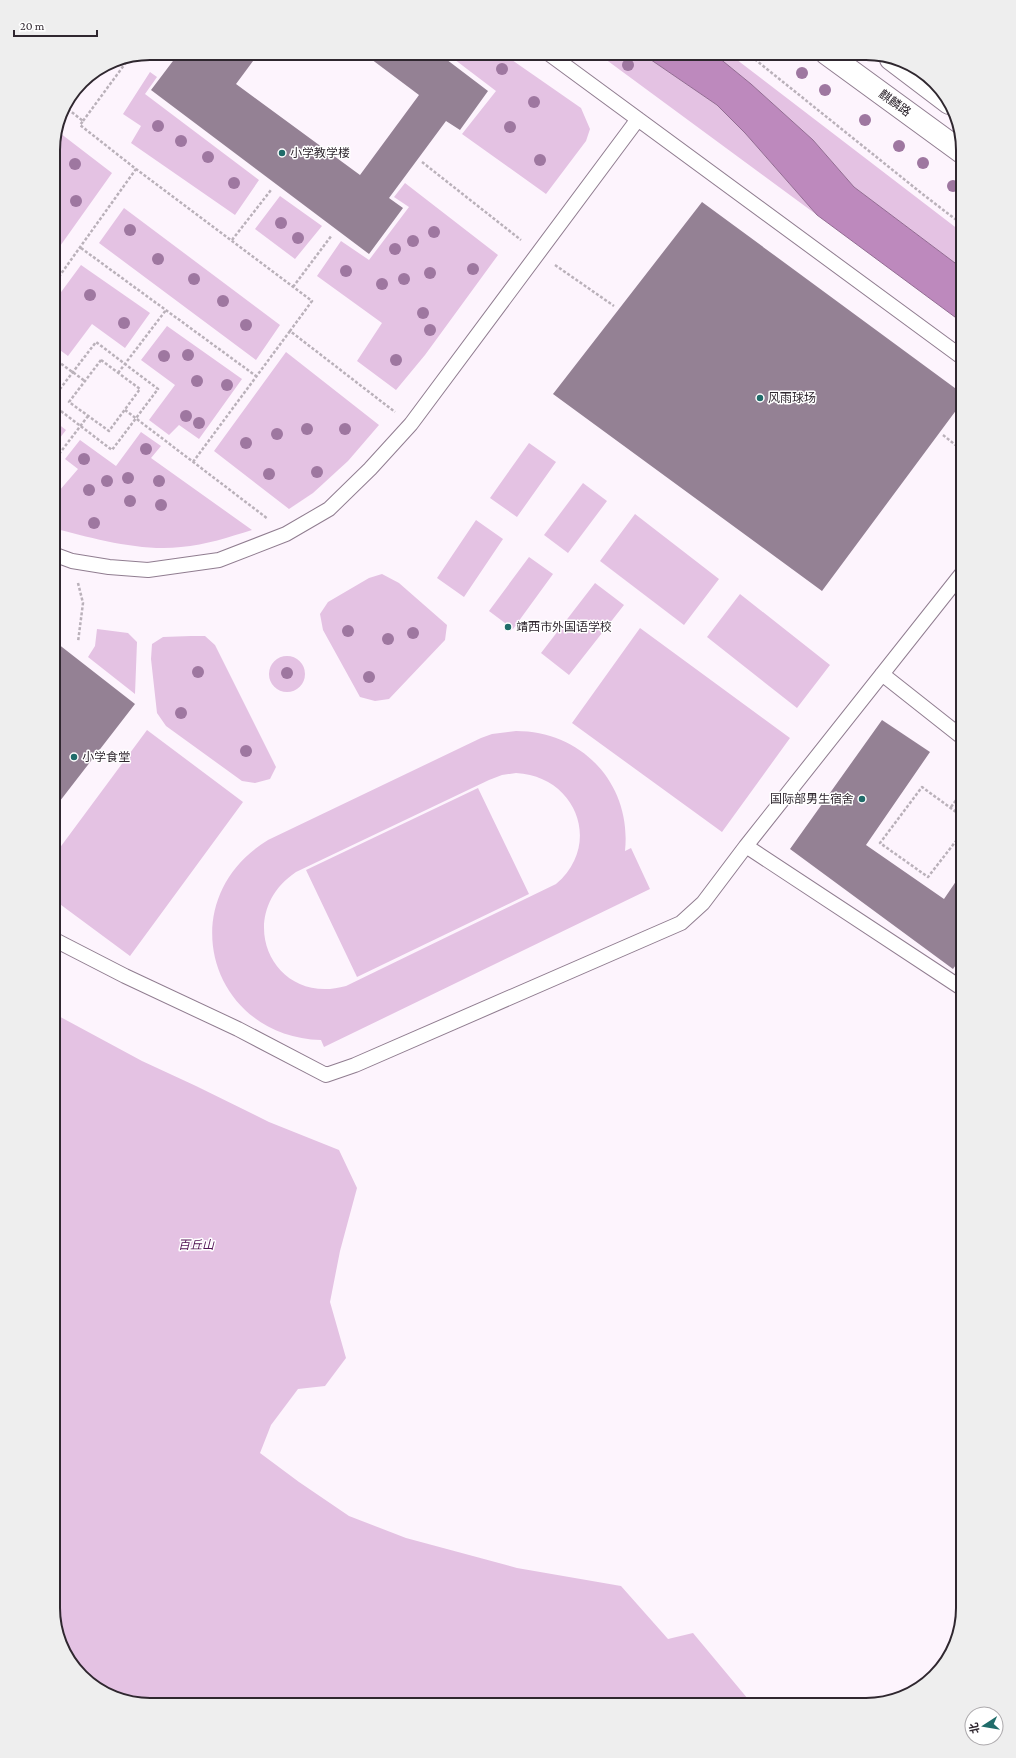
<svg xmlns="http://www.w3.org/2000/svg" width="1016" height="1758" font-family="'Crimson Pro','Noto Sans SC',serif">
  <rect width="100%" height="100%" fill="#fdf4fd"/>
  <!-- green -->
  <path fill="#e4c2e3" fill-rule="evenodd" d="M446,53h56l79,55 9,21 -4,12 -40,53 -84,-60 34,-43z
    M597,53h44l76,52 28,28 72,82z
    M713,53h15l235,180v36l-109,-82 -41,-47 -62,-56z
    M150,72l7,5 -12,17 114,86 -24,35 -104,-72 10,-17 -18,-12z
    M56,130l56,43 -59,83v-96l3,-3 -3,-2v-11z
    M405,183l93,72 -73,100 -29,35 -39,-29 25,-38 -65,-47 24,-35 28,19 40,-53 -15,-10z
    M280,196l42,30 -27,33 -40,-30z
    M124,208l156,117 -24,35 -157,-117z
    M81,265l69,48 -25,35 -33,-24 -24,32 -15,-11v-42z
    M167,326l75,53 -43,60 -20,-14 -10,10 -20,-15 26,-35 -34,-25z
    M286,352l93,73 -31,36 -35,32 -24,16 -75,-58z
    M53,420l13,10 -13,17z
    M141,432l20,14 -10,12 101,72c-23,7 -46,15 -71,17 -40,5 -90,-9 -128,-19v-30l25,-29 -13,-10 15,-19 36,26z
    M529,443l27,19 -39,55 -27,-19z
    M583,483l24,18 -39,52 -24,-18z
    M635,514l84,65 -35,46 -84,-64z
    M476,520l27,19 -39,58 -27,-19z
    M529,557l24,17 -40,55 -24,-18z
    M382,574l17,9 48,42 -2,15 -56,59 -14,2 -15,-4 -37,-67 -3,-16 8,-12 41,-24z
    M595,583l29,22 -55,70 -28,-22z
    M740,594l90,71 -33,43 -90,-71z
    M53,607l6,9 2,22 -8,-6z
    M640,628l150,110 -68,94 -150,-109z
    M97,629l31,4 9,9 -2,52 -47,-37 7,-11z
    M191,636h14l10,9 61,122 -6,12 -15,4 -13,-2 -76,-55 -9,-13 -6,-54 1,-15 11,-7z
    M269 674a18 18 0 1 1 36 0a18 18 0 1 1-36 0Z
    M147,730l96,72 -113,154 -77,-57v-42z
    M516,731c66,0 116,53 109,120l6,-3 19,41 -326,158 -3,-7c-113,-4 -150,-141 -53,-200l213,-102 11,-4zM516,773c60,3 87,71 40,111l-210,102c-74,21 -114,-71 -50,-114l193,-92 13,-5z
    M478,788l51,106 -172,83 -51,-107z
    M53,1013l89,48 54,25 73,36 70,28 18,38 -17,63 -10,51 16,56 -21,28 -27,3 -27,36 -11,28 39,29 50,34 57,22 111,30 104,18 47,53 25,-6 60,72h-609l-48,-16 -33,-38 -10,-43z"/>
  <!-- water -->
  <path fill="#bd89bd" stroke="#926c92" d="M641,53h72l38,31 62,56 41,47 109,82v54l-146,-108 -72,-82 -28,-28z"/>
  <!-- building -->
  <path fill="#948194" d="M179,53h80l-23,31 124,91 59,-80 -56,-42h75l50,38 -28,39 -14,-9 -57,77 14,10 -34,46 -218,-164z
    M702,202l261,192v7l-141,190 -269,-197z
    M53,640l82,64 -82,106z
    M882,720l48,32 -64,93 78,54 19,-28v84l-10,14 -163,-120z"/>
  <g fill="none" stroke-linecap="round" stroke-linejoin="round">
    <!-- service casing -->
    <g stroke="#907d90" stroke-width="16">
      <path id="service" d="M548,53l415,305
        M53,554l19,7 37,6 39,3 71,-10 67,-26 43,-25 41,-40 41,-45 227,-305
        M882,674l81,64
        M746,846l217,143
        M53,939l72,37 113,53 88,46 29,-10 326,-142 22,-20 43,-57 217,-274"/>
    </g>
    <!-- secondary casing -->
    <g stroke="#907d90" stroke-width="24">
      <path id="secondary" d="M826,53l137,100
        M891,59l58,44"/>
    </g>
    <!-- path -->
    <path stroke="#bab1ba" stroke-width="2.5" stroke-dasharray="3 2" stroke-linecap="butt" d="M747,53l178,143 38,29
      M64,106l19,15 -3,4 56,44 176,132 -22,30 105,81
      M83,121l47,-64
      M422,162l99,78
      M232,240l39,-50
      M81,248l175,128
      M555,265l59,41
      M53,285l83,-116
      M293,287l39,-52
      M53,358l32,23
      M101,360l39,29 -31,42 -40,-29z
      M118,373l48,-63
      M53,405l59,45 46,-61 -62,-47 -43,56
      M125,410l143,109
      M943,435l20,16
      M53,462l35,-46
      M193,462l97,-131
      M78,583l5,20 -5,39
      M951,807l12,-16
      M963,832l-35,45 -48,-34 42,-56 41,30"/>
    <!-- service -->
    <use href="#service" stroke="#fff" stroke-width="14"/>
    <!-- secondary -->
    <use href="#secondary" stroke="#fff" stroke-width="22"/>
  </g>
  <!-- trees -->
  <g fill="#9e77a0">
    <circle cx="628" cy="65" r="6"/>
    <circle cx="502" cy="69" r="6"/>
    <circle cx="802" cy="73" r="6"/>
    <circle cx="825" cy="90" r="6"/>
    <circle cx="534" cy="102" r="6"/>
    <circle cx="865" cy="120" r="6"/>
    <circle cx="158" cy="126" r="6"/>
    <circle cx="510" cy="127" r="6"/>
    <circle cx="181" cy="141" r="6"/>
    <circle cx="899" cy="146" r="6"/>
    <circle cx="208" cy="157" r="6"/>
    <circle cx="540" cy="160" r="6"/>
    <circle cx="923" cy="163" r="6"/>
    <circle cx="75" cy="164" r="6"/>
    <circle cx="234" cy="183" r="6"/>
    <circle cx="953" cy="186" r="6"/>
    <circle cx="76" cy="201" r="6"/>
    <circle cx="281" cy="223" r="6"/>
    <circle cx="130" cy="230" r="6"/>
    <circle cx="434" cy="232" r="6"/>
    <circle cx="298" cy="238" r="6"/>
    <circle cx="413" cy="241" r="6"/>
    <circle cx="395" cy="249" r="6"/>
    <circle cx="158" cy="259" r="6"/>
    <circle cx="473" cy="269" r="6"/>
    <circle cx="346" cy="271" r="6"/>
    <circle cx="430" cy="273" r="6"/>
    <circle cx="194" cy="279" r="6"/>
    <circle cx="404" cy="279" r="6"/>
    <circle cx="382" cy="284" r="6"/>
    <circle cx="90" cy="295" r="6"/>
    <circle cx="223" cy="301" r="6"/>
    <circle cx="423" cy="313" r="6"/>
    <circle cx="124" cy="323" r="6"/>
    <circle cx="246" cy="325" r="6"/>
    <circle cx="430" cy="330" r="6"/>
    <circle cx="188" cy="355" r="6"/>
    <circle cx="164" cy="356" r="6"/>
    <circle cx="396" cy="360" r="6"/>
    <circle cx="197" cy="381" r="6"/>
    <circle cx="227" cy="385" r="6"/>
    <circle cx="186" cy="416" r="6"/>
    <circle cx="199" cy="423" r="6"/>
    <circle cx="307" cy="429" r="6"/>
    <circle cx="345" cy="429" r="6"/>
    <circle cx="277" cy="434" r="6"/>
    <circle cx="246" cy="443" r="6"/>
    <circle cx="146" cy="449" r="6"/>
    <circle cx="84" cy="459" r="6"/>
    <circle cx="317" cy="472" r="6"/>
    <circle cx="269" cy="474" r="6"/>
    <circle cx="128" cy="478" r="6"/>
    <circle cx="107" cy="481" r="6"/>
    <circle cx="159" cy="481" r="6"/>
    <circle cx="89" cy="490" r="6"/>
    <circle cx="130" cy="501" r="6"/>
    <circle cx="161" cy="505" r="6"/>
    <circle cx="94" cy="523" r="6"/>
    <circle cx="348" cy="631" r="6"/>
    <circle cx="413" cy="633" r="6"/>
    <circle cx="388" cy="639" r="6"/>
    <circle cx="198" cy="672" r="6"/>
    <circle cx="287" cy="673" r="6"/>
    <circle cx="369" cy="677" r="6"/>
    <circle cx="181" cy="713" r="6"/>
    <circle cx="246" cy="751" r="6"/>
  </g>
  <!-- markers -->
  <g fill="#206c6a" stroke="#fff" stroke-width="1.5">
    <circle cx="282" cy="153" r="4"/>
    <circle cx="760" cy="398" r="4"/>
    <circle cx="508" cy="627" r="4"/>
    <circle cx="74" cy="757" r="4"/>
    <circle cx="862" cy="799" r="4"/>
  </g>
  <g text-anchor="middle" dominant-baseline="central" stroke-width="3" stroke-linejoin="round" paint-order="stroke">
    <!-- street labels -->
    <g font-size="12" fill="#2f272f" stroke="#fff">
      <text transform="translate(895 103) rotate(36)">麒麟路</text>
    </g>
    <!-- poi labels -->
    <g font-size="12" fill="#2f272f" stroke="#fff" text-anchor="start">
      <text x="290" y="153">小学教学楼</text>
      <text x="768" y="398">风雨球场</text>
      <text x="516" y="627">靖西市外国语学校</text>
      <text x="82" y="757">小学食堂</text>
      <text x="854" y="799" text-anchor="end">国际部男生宿舍</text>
    </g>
    <!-- park labels -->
    <g font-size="12" font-style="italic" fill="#501153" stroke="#fff">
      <text x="196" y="1245">百丘山</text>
    </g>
  </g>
  <!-- crop -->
  <path d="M0 0H1016V1758H0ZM150 60H866A90 90 0 0 1 956 150V1608A90 90 0 0 1 866 1698H150A90 90 0 0 1 60 1608V150A90 90 0 0 1 150 60Z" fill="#eee" fill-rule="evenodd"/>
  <path fill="none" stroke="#2f272f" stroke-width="2" d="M150 60H866A90 90 0 0 1 956 150V1608A90 90 0 0 1 866 1698H150A90 90 0 0 1 60 1608V150A90 90 0 0 1 150 60Z"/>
  <!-- north arrow -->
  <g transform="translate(984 1726) rotate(258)"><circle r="19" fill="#ffffff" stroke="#aca9ac"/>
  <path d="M0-3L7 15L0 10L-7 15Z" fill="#206c6a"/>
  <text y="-6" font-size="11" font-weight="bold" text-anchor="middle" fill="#2f272f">北</text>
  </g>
  <!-- scale -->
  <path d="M14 30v6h83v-6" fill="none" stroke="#2f272f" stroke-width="2"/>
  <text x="20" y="30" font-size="12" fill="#2f272f" stroke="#ffffff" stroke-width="3" paint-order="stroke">20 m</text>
</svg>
